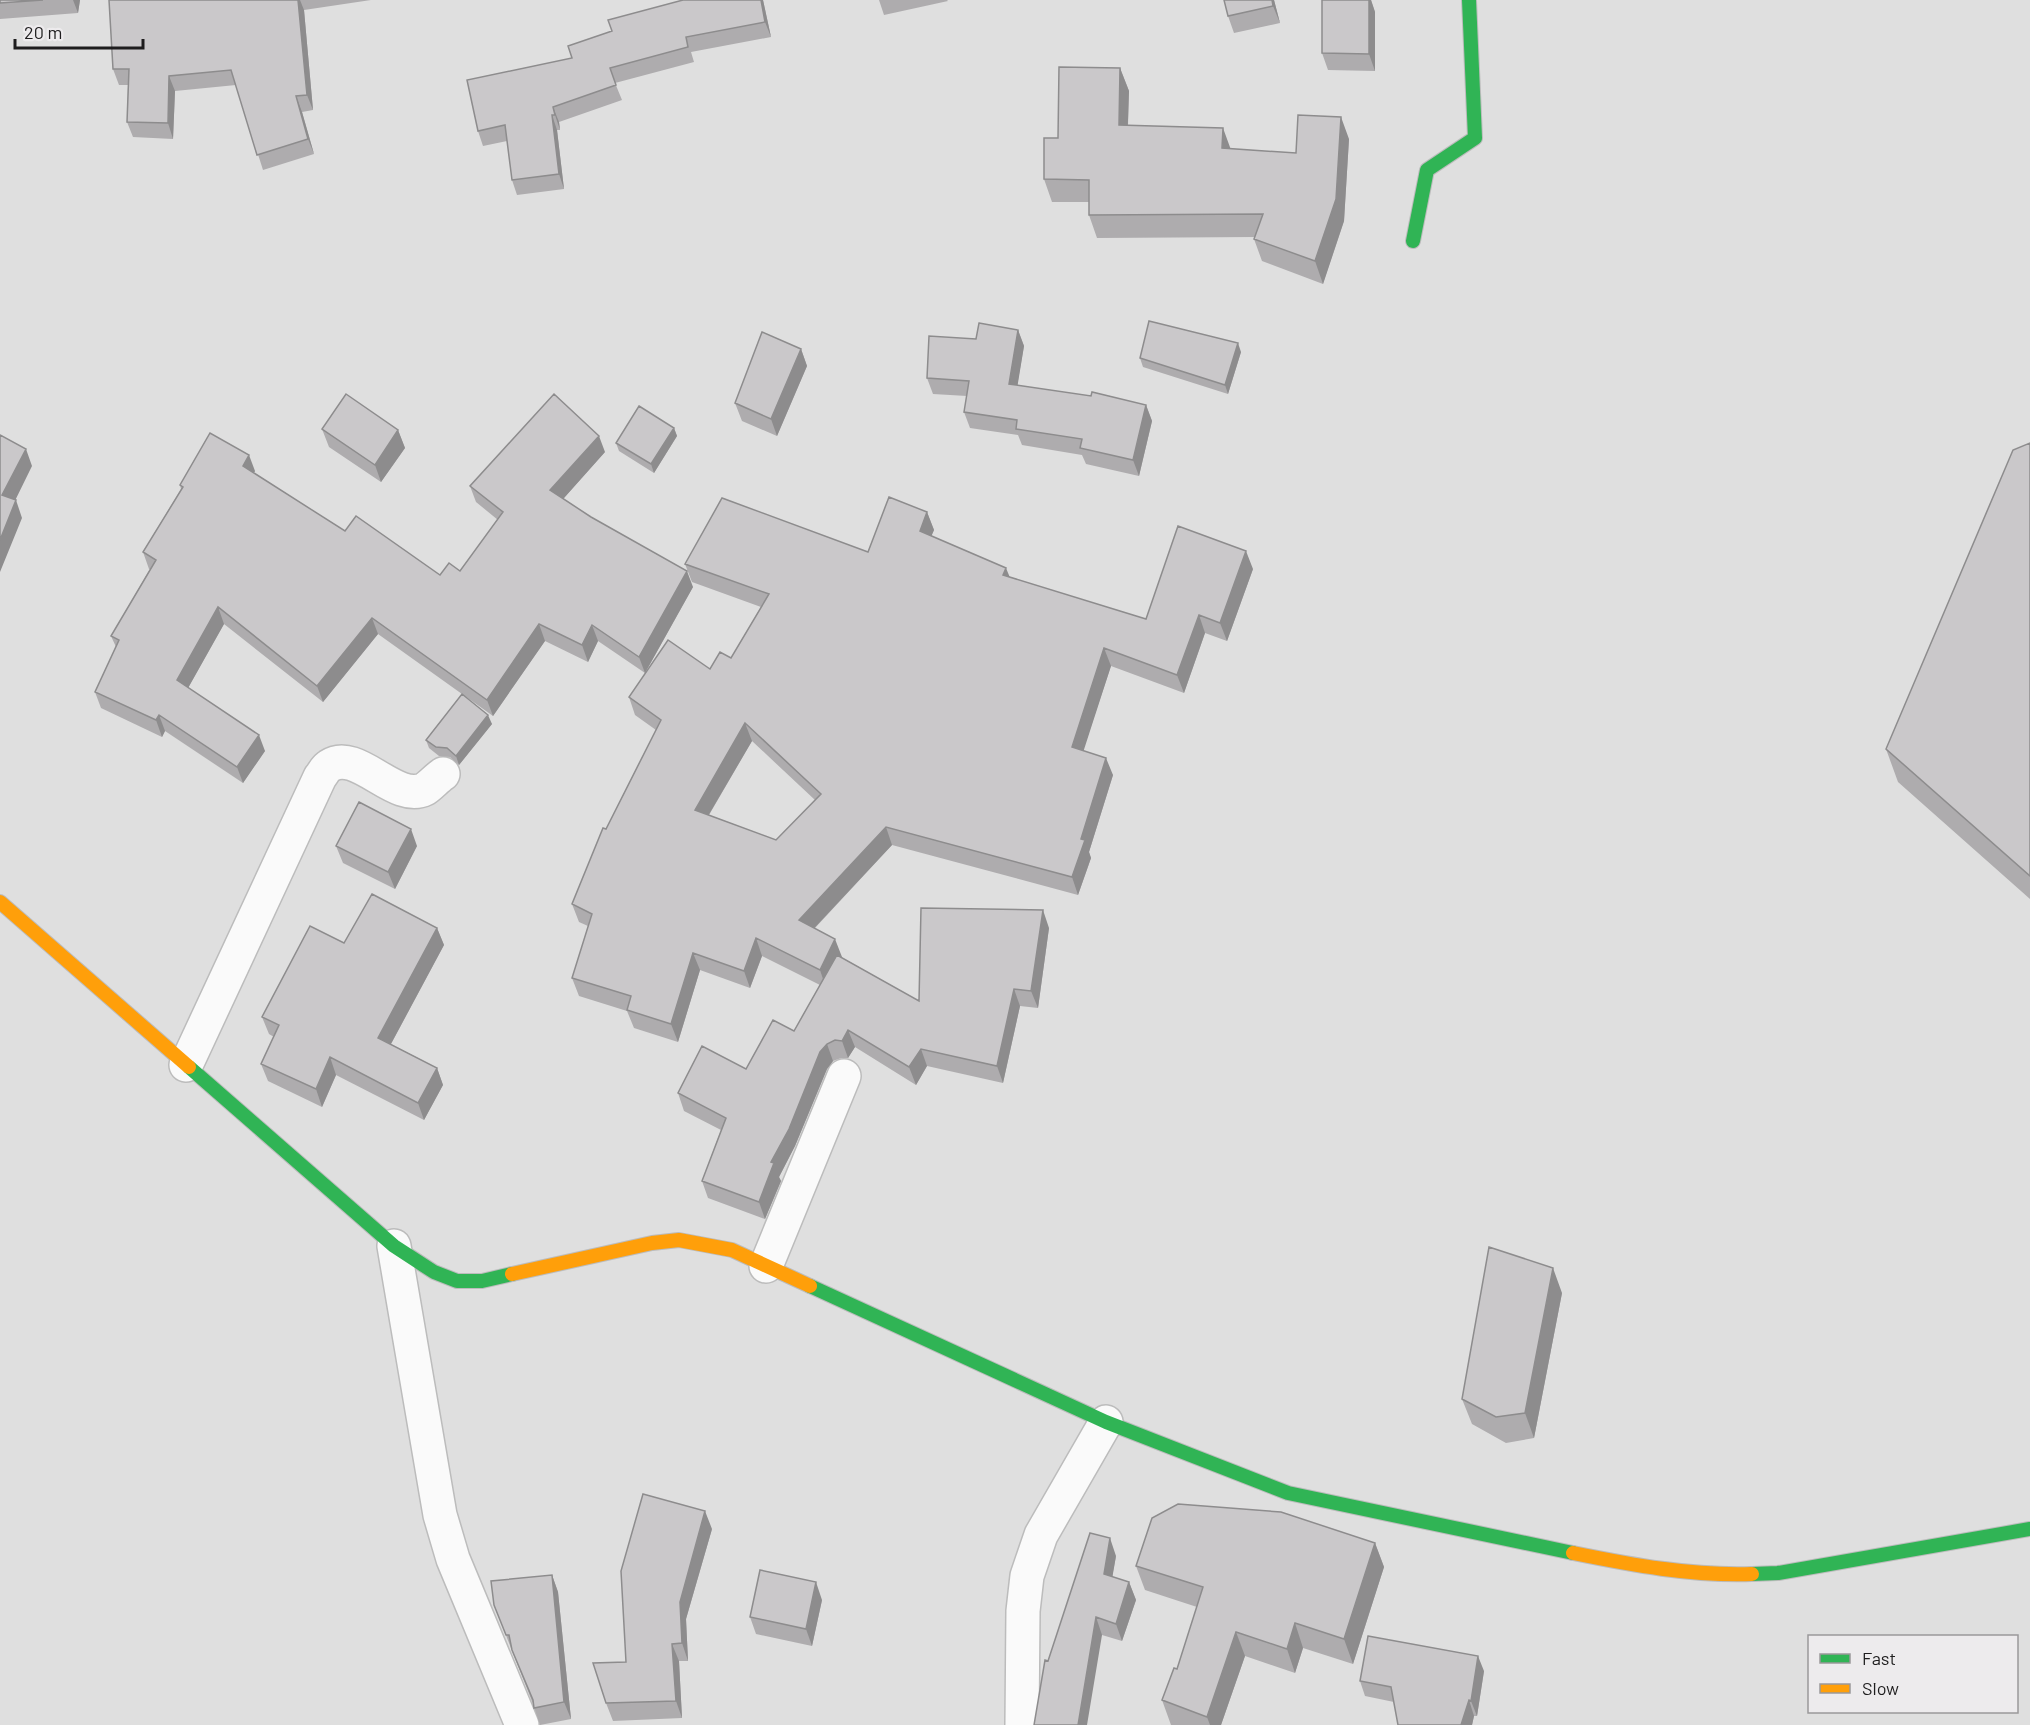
<svg xmlns="http://www.w3.org/2000/svg" width="2030" height="1725" font-family="Barlow,sans-serif">
  <rect width="100%" height="100%" fill="#dfdfdf"/>
  <g fill="none" stroke-linecap="round" stroke-linejoin="round">
    <!-- street casing -->
    <g stroke="#bcbcbc" stroke-width="36">
      <path id="street" d="M186,1065l134,-288c3,-3 5,-9 9,-11 28,-19 66,38 96,23 6,-4 12,-11 18,-15
        M394,1246l46,269 13,44 69,166
        M766,1266l78,-190
        M1022,1725l1,-114 4,-35 14,-41 65,-113"/>
    </g>
    <!-- fast casing -->
    <g stroke="#bcbcbc" stroke-width="16">
      <path id="fast" d="M1413,241l14,-71 48,-32 -6,-138
        M189,1067l205,179 40,26 23,9h25l30,-7
        M810,1286l296,136 182,71 285,60
        M1752,1574l26,-1 252,-44"/>
    </g>
    <!-- slow casing -->
    <g stroke="#bcbcbc" stroke-width="16">
      <path id="slow" d="M0,902l189,165
        M512,1274l140,-31 27,-3 53,10 78,36
        M1573,1553c59,12 118,23 179,21"/>
    </g>
    <!-- street -->
    <use href="#street" stroke="#fafafa" stroke-width="33"/>
    <!-- fast -->
    <use href="#fast" stroke="#30b455" stroke-width="14"/>
    <!-- slow -->
    <use href="#slow" stroke="#ff9f0a" stroke-width="14"/>
  </g>
  <!-- wall -->
  <path fill="#aeacae" fill-rule="evenodd" d="M0,0h80l-2,13 -78,6z
    M109,0h262l-67,10 9,100 -11,2 12,42 -51,16 -27,-85 -61,6 -2,48 -40,-2 -6,-15 1,-37h-9l-6,-16z
    M683,0h80l8,37 -80,15 3,10 -79,21 7,17 -63,22 1,8h-3l7,59 -47,6 -5,-15 -5,-39 -24,5 -5,-15 94,-73 40,-27z
    M879,0h68l1,1 -64,14z
    M1274,0l6,23 -46,10 -6,-17z
    M1322,0h49l4,12v59l-47,-1 -6,-17z
    M1120,68l9,23 -1,35 102,23 66,4 53,-14 -5,82 -21,63 -61,-23 -8,-22 1,-2 -158,1 -8,-23v-13h-37l-8,-23 14,-41z
    M1018,330l6,16 -7,40 129,19 6,16 -13,55 -53,-12 -4,-9 -60,-10 -4,-10 -48,-7 -6,-16 3,-16 -34,-2 -6,-16 49,-39z
    M801,349l6,17 -30,70 -35,-15 -7,-18z
    M1241,352l-13,42 -85,-27 -3,-9z
    M674,428l3,8 -23,37 -35,-22 -3,-8z
    M322,429l76,1 7,18 -24,34 -52,-35z
    M2030,443v456l-132,-117 -12,-33z
    M605,452l-42,47 130,88 -48,86 -47,-32 -10,21 -43,-21 -52,75 -28,-20 27,28 -33,41 -9,-8 -11,-1 -10,-8 -3,-8 36,-46 -84,-60 -55,68 -99,-78 -36,64 77,63 -22,32 -78,-52 -3,6 -61,-29 -6,-16 21,-45 -5,-11 39,-67h-1l-6,-17 38,-63 -1,-4 75,-14 -1,2 91,58 95,44 20,-4 38,-51 -22,-18 -6,-16z
    M927,512l7,18 -3,6 78,41 137,42 107,-50 -26,72 -22,-8 -21,60 -73,-27 -28,84 30,25 -24,77 2,6 -13,37 -186,-50 -77,83 26,29 78,44 130,-73 -11,80 -18,-2 -17,77 -76,-17 -11,19 -61,-38 -7,11h-7l-8,3 -6,8 -32,77 -16,31 2,4 -16,38 -57,-21 -6,-17 19,-51 -37,-19 -6,-18 68,-24 48,-38 26,-46 -58,-29 -12,32 -50,-18 -22,72 -44,-14 -7,-17 -48,-15 -7,-18 16,-52 -9,-4 -7,-18 34,-75 50,-99 -21,-15 -6,-18 81,-28 21,-11 30,-51 -69,-25 -7,-18 183,-12zM752,741l63,59 -39,40 -67,-25z
    M336,846h81l-22,43 -52,-26z
    M437,928l7,17 -53,99 46,24 6,17 -19,35 -88,-45 -14,32 -54,-26 -7,-17 13,-27 -5,-3 -7,-17 82,-74z
    M1562,1293l-28,145 -28,5 -34,-19 -10,-25z
    M712,1529l-26,90 2,42h-9l3,57 -69,3 -7,-18 20,-41z
    M1375,1543l9,24 -31,97 -50,-16 -8,25 -50,-17 -24,69h-50l-9,-25 15,-31 20,-62 -52,-17 -9,-24z
    M1116,1556l-4,21 17,5 7,18 -14,41 -20,-6 -54,26z
    M552,1575l6,17 13,127 -31,6 -7,-21 -39,-99z
    M822,1600l-10,46 -56,-12 -6,-17z
    M1484,1671l-7,45h-3l-2,9h-74l-4,-23 -29,-6 -5,-15z"/>
  <!-- shaded-wall -->
  <path fill="#8d8c8d" d="M73,0h7l-2,13z
    M298,0h2l4,10 9,100 -6,-15z
    M761,0h2l8,37 -6,-15z
    M1272,0h2l6,23 -7,-17z
    M1369,0h2l4,12v59l-6,-17z
    M1120,68l9,23 -2,57 -8,-23z
    M169,76l6,15 -2,48 -5,-16z
    M296,96l6,16 12,42 -6,-15z
    M553,107l6,15 1,8 -5,-15z
    M552,115l5,15 7,59 -5,-15z
    M1341,117l8,22 -5,82 -21,63 -8,-23z
    M1223,128l8,22 -9,-2z
    M1018,330l6,16 -9,55 -6,-17z
    M1238,343l3,9 -13,42 -3,-9z
    M801,349l6,17 -30,70 -6,-17z
    M1146,405l6,16 -13,55 -6,-16z
    M674,428l3,8 -23,37 -3,-9z
    M398,430l7,18 -24,34 -6,-17z
    M599,436l6,16 -49,55 -6,-17z
    M26,449l6,17 -23,47 -7,-18z
    M249,455l6,16 -6,11 -6,-16z
    M16,500l6,18 -22,54v-32z
    M927,512l7,18 -8,19 -6,-18z
    M1246,551l7,18 -26,72 -7,-18z
    M1006,568l7,17 -10,-10z
    M687,571l6,16 -48,86 -6,-16z
    M218,607l6,17 -41,73 -6,-17z
    M1199,615l6,18 -21,60 -7,-18z
    M372,618l6,16 -55,68 -6,-16z
    M539,624l6,17 -52,75 -6,-16z
    M592,625l6,16 -10,21 -6,-17z
    M1104,648l7,18 -32,99 -7,-18z
    M159,715l6,16 -3,6 -6,-17z
    M488,715l4,9 -33,41 -3,-9z
    M745,723l7,18 -51,87 -6,-18z
    M259,735l6,16 -22,32 -6,-16z
    M1106,758l7,17 -24,77 2,6 -13,37 -6,-18 9,-38z
    M886,827l6,18 -87,93 -6,-18z
    M411,829l6,17 -22,43 -7,-17z
    M1043,910l6,18 -11,80 -7,-17z
    M437,928l7,17 -59,110 -7,-17z
    M756,938l6,18 -12,32 -6,-17z
    M835,939l7,18 -16,31 -6,-18z
    M693,953l7,17 -22,72 -7,-18z
    M1014,989l6,17 -17,77 -6,-17z
    M848,1030l7,17 -7,11 -6,-17z
    M827,1044l6,17 -6,8 -32,77 -16,31 2,4 -16,38 -6,-17 12,-40 49,-110z
    M921,1049l6,17 -11,19 -7,-18z
    M330,1057l6,18 -14,32 -6,-18z
    M437,1068l6,17 -19,35 -6,-17z
    M1553,1268l9,25 -28,145 -9,-25z
    M705,1511l7,18 -26,90 2,42 -6,-18 -2,-41z
    M1110,1538l6,18 -6,35 -6,-17z
    M1375,1543l9,24 -31,97 -9,-25z
    M552,1575l6,17 13,127 -7,-17z
    M816,1582l6,18 -10,46 -6,-17z
    M1129,1582l7,18 -14,41 -6,-17z
    M1096,1617l6,18 -15,90h-9z
    M1295,1623l8,25 -8,25 -8,-24z
    M1236,1632l9,24 -24,69h-11l-3,-8z
    M672,1644l7,17 3,57 -6,-17z
    M1478,1656l6,15 -7,45 -6,-15z
    M1469,1700l5,16 -2,9h-11z"/>
  <!-- building -->
  <path fill="#cac8ca" stroke="#8d8c8d" stroke-width="1.5" fill-rule="evenodd" d="M0,0h43l-43,3z
    M109,0h189l9,95 -11,1 12,43 -51,16 -26,-85 -62,6 -1,47 -41,-1 2,-53h-16z
    M683,0h78l4,22 -79,15 2,10 -78,21 6,17 -63,22 2,8h-3l7,59 -47,6 -7,-55 -27,6 -11,-51 105,-22 -4,-12 44,-15 -4,-11z
    M1224,0h48l1,6 -45,10z
    M1322,0h47v54l-47,-1z
    M1059,67l61,1 -1,57 104,3 -1,20 74,5 2,-38 43,2 -5,82 -21,62 -61,-22 9,-25 -174,1v-35l-45,-1v-41h14z
    M1149,321l89,22 -13,42 -85,-27z
    M979,323l39,7 -9,54 82,12 1,-4 54,13 -13,55 -53,-12 2,-9 -66,-10 1,-9 -53,-8 5,-31 -42,-3 2,-42 47,3z
    M762,332l39,17 -30,70 -36,-16z
    M346,394l52,36 -23,35 -53,-36z
    M554,394l45,42 -49,54 41,27 96,54 -48,86 -47,-32 -10,20 -43,-21 -52,76 -115,-82 -55,68 -99,-79 -41,73 82,55 -22,32 -78,-52 -3,5 -61,-28 24,-52 -8,-4 45,-76 -13,-8 40,-65 -3,-2 30,-52 39,22 -6,11 102,65 11,-15 84,59 9,-12 11,8 43,-59 -33,-26z
    M639,406l35,22 -23,36 -35,-21z
    M0,435l26,14 -24,46 14,5 -16,40z
    M2030,443v433l-144,-127 127,-299z
    M889,497l38,15 -7,19 86,37 -3,7 143,44 32,-93 68,25 -26,72 -21,-8 -22,60 -73,-27 -32,99 34,11 -25,81 4,1 -13,37 -186,-50 -87,93 36,19 -15,31 -64,-32 -12,33 -51,-18 -22,71 -44,-14 4,-14 -59,-18 20,-64 -20,-10 31,-76 3,1 55,-109 -32,-23 39,-57 42,29 10,-17 11,6 38,-64 -84,-30 37,-66 146,54zM745,723l76,71 -45,46 -81,-30z
    M462,694l26,21 -32,41 -9,-8 -11,-1 -10,-7z
    M359,802l52,27 -23,43 -52,-26z
    M372,894l65,34 -59,110 59,30 -19,35 -88,-46 -14,32 -55,-25 18,-39 -17,-8 48,-91 34,17z
    M921,908l122,2 -12,81 -17,-2 -17,77 -76,-17 -12,18 -61,-37 -6,11 -7,-1 -8,4 -7,8 -31,77 -18,33 3,1 -15,39 -57,-21 24,-63 -48,-25 24,-47 44,23 27,-49 21,11 43,-76 82,46z
    M1489,1247l64,21 -28,145 -29,4 -34,-18z
    M643,1494l62,17 -25,91 2,41 -10,1 4,57 -70,2 -13,-40 33,-1 -5,-91z
    M1178,1504l103,8 94,31 -31,96 -49,-16 -8,26 -51,-17 -29,85 -45,-17 12,-32 3,1 26,-82 -67,-21 16,-48z
    M1090,1533l20,5 -6,36 25,8 -13,42 -20,-7 -18,108h-44l11,-65 3,1z
    M760,1570l56,12 -10,47 -56,-12z
    M552,1575l12,127 -30,6 -1,-8 -21,-50 -3,-15h-3l-12,-30 -3,-24z
    M1368,1636l110,20 -7,45 -2,-1 -8,25h-63l-7,-38 -31,-6z"/>
  <!-- legend -->
  <rect x="1808" y="1635" width="210" height="78" fill="#edebed" stroke="#9a999a" stroke-width="1.5"/>
  <rect x="1820" y="1654" width="30" height="9" fill="#30b455" stroke="#9a999a" stroke-width="1.5"/>
  <text x="1862" y="1665" font-size="18" fill="#1e1d1e">Fast</text>
  <rect x="1820" y="1684" width="30" height="9" fill="#ff9f0a" stroke="#9a999a" stroke-width="1.5"/>
  <text x="1862" y="1695" font-size="18" fill="#1e1d1e">Slow</text>
  <!-- scale -->
  <path d="M15 39v9h128v-9" fill="none" stroke="#1e1d1e" stroke-width="3"/>
  <text x="24" y="39" font-size="18" fill="#1e1d1e" stroke="#edebed" stroke-width="4.5" paint-order="stroke">20 m</text>
</svg>
